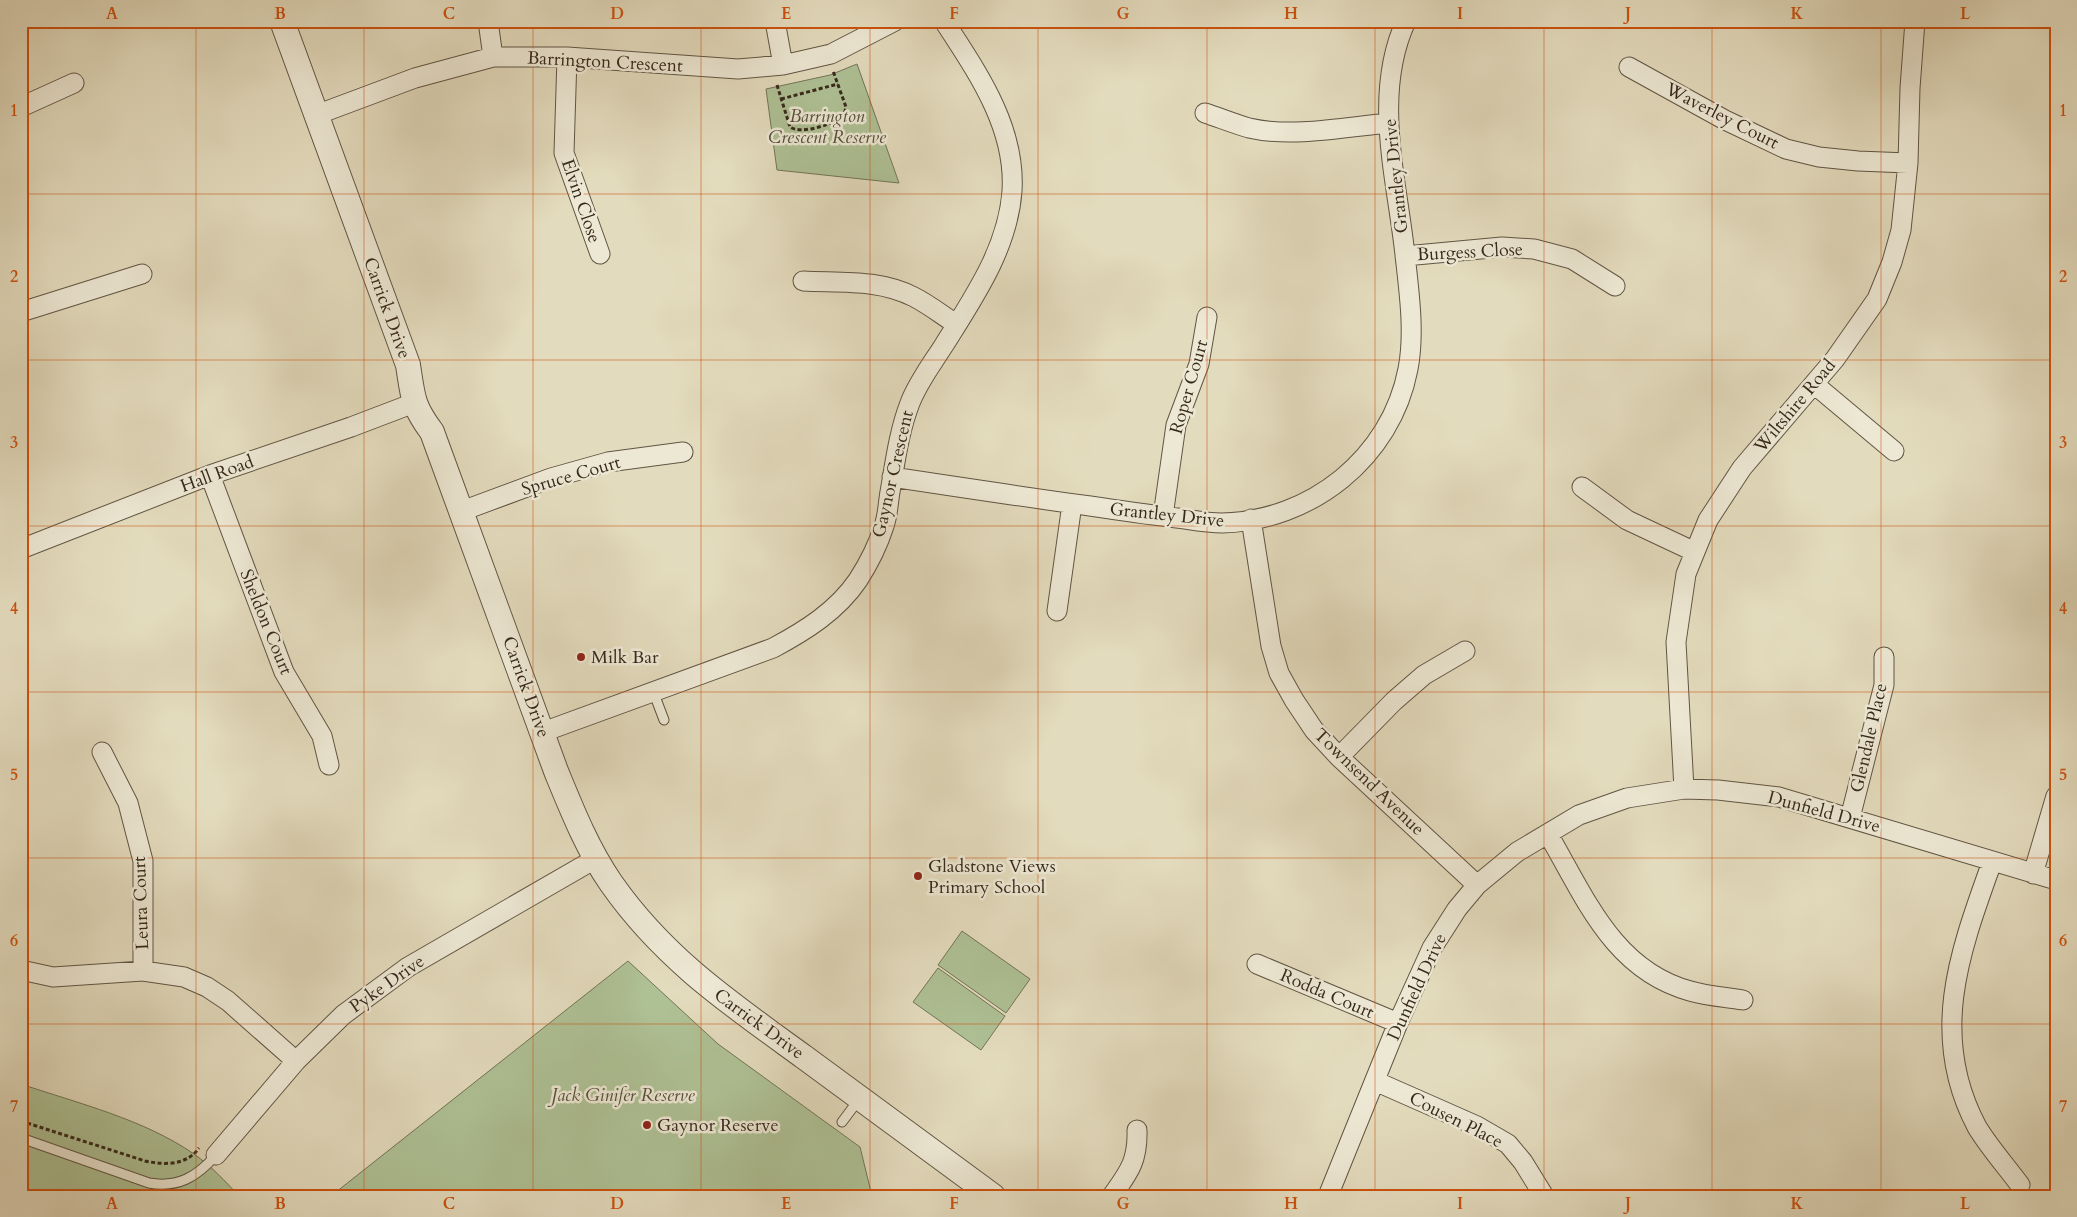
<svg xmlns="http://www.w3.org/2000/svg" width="2077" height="1217" font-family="Cardo,serif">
  <rect width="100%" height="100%" fill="#e3dbbd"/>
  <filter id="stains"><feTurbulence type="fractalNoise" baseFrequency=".004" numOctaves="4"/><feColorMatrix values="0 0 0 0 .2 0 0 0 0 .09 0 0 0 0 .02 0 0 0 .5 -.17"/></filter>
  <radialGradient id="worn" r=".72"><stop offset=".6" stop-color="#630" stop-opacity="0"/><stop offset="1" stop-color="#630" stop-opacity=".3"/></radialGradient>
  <!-- green -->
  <path fill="#aec195" stroke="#727458" d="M857,64l42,119 -122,-13 -11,-81 64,-14z
    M962,931l68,48 -24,34 -68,-48z
    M628,961l90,83 142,103 12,49h-541z
    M938,968l67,48 -24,34 -68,-48z
    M21,1084c59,20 122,35 173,70 17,12 31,27 45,42h-218z"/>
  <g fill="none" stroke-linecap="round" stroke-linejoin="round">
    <!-- service casing -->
    <g stroke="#615544" stroke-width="11">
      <path id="service" d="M653,691l11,29
        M842,1122l18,-24
        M21,1138l128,45c29,5 48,-6 67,-28"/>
    </g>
    <!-- minor casing -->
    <g stroke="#615544" stroke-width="21">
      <path id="minor" d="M488,21l5,36
        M775,21l8,44
        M567,57l-3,96 36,101
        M1629,67l96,53 61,29 33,8 39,4 50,2
        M21,107l53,-24
        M1205,113c15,5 30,11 44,15 43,10 97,-1 140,-5
        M316,115l99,-37 78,-21h74l171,12 45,-4 48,-11 64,-33
        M1405,256l97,-9 32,2 38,10 43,27
        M803,281c38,2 76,-2 111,16 14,7 28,18 42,27
        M21,312l121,-38
        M1814,384l80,67
        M210,475l74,197 38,64 7,29
        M892,477c66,10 132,20 198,29 26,4 53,8 80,11 17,2 35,6 52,6 89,-2 169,-65 186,-154 7,-36 1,-78 -3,-114 -8,-76 -33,-160 1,-234
        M1582,487l45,33 68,32
        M462,511l89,-33 57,-16 75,-10
        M1163,516l13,-91 23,-61 8,-47
        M1251,519l20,127 8,27 15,27 20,30 25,27 138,128
        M21,549l189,-74 141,-48 63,-24
        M1057,611l15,-107
        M543,732l230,-84c32,-17 64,-37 85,-68 11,-17 20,-35 26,-54 4,-11 4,-23 6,-34 5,-29 9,-61 20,-89 8,-21 22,-39 34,-58 30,-48 64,-97 68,-154 4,-64 -35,-119 -68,-170
        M102,752l26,51 15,58v110
        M1339,757l55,-56 30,-26 41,-24
        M1684,789l-8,-147 10,-68 22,-54 34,-52 93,-109 42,-60 15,-37 9,-32 7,-67 2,-75 5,-67
        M1850,818l34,-133v-28
        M1548,834c37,63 65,136 142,157 17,5 35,6 53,9
        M1992,862c-32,89 -64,173 -15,265 12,20 29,39 43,58
        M2033,874l23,-78
        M1257,964l141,59
        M21,970l32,7 90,-6 41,6 23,10 21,14 68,60
        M1375,1081l102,45 31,18 15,18 21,34
        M216,1155l80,-94 47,-46 65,-48 187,-108
        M1112,1196c17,-24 26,-35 25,-66
        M1328,1196l70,-173 34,-75 25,-39 20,-24 40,-33 62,-37 48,-17 57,-9 34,1 61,7 277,83"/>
    </g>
    <!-- tertiary casing -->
    <g stroke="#615544" stroke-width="26">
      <path id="tertiary" d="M282,21l126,344c5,32 4,40 24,67l124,339c16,39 31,77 55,112 53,76 120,121 193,174 63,47 126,93 189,139"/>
    </g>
    <!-- path -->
    <path stroke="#36281b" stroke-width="3" stroke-dasharray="4 2.5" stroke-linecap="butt" d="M777,85l13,42c11,8 45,-3 54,-12l2,-8 -13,-36
      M781,99l57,-15
      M21,1121l124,40c19,4 41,5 54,-13"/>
    <!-- service -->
    <use href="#service" stroke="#ede8d4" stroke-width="9"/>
    <!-- minor -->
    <use href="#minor" stroke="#ede8d4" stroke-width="19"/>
    <!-- tertiary -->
    <use href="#tertiary" stroke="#ede8d4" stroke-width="24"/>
  </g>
  <!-- grid -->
  <path fill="none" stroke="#cd520e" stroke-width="1" stroke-opacity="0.55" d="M196,21v1175M364,21v1175M533,21v1175M701,21v1175M870,21v1175M1038,21v1175M1207,21v1175M1375,21v1175M1544,21v1175M1712,21v1175M1881,21v1175M21,194h2035M21,360h2035M21,526h2035M21,692h2035M21,858h2035M21,1024h2035"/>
  <!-- markers -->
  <g fill="#8f2418" stroke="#ede8d4" stroke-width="2">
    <circle cx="581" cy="657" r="5"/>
    <circle cx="918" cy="876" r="5"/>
    <circle cx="647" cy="1125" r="5"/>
  </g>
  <g text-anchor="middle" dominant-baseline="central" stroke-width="5" stroke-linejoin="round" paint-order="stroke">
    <!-- street labels -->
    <g font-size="18" fill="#36281b" stroke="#ede8d4">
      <text transform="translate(605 62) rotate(3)">Barrington Crescent</text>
      <text transform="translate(1722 116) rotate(27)">Waverley Court</text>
      <text transform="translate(1396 176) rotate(-96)">Grantley Drive</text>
      <text transform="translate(581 201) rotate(71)">Elvin Close</text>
      <text transform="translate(1470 252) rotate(-3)">Burgess Close</text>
      <text transform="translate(387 308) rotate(70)">Carrick Drive</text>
      <text transform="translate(1189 387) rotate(-74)">Roper Court</text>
      <text transform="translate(1795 406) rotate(-50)">Wiltshire Road</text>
      <text transform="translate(217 474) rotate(-20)">Hall Road</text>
      <text transform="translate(893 474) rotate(-77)">Gaynor Crescent</text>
      <text transform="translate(571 476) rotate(-16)">Spruce Court</text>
      <text transform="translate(1167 515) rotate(6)">Grantley Drive</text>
      <text transform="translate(266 622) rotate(68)">Sheldon Court</text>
      <text transform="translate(526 687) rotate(70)">Carrick Drive</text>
      <text transform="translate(1869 738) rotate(-77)">Glendale Place</text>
      <text transform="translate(1369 782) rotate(44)">Townsend Avenue</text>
      <text transform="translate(1824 812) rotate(15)">Dunfield Drive</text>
      <text transform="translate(141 903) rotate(-92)">Leura Court</text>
      <text transform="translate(387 984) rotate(-35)">Pyke Drive</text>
      <text transform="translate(1417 987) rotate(-65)">Dunfield Drive</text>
      <text transform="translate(1327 994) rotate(23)">Rodda Court</text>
      <text transform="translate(759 1024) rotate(36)">Carrick Drive</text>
      <text transform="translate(1456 1120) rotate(27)">Cousen Place</text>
    </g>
    <!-- park labels -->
    <g font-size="18" font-style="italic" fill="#544e3a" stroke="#ede8d4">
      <text x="827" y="116">Barrington<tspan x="827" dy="21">Crescent Reserve</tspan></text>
      <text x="623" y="1095">Jack Ginifer Reserve</text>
    </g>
    <!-- poi labels -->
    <g font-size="18" fill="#36281b" stroke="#ede8d4" text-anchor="start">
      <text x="591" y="657">Milk Bar</text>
      <text x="928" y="866">Gladstone Views<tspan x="928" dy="21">Primary School</tspan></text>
      <text x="657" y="1125">Gaynor Reserve</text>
    </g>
  </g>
  <!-- margin -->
  <rect width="2077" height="1217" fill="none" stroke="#e3dbbd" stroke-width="55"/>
  <rect x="28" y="28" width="2022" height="1162" fill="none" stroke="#cd520e" stroke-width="2"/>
  <g font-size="16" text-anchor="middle" font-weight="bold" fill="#cd520e">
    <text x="112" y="19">A</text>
    <text x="280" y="19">B</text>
    <text x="449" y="19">C</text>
    <text x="617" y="19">D</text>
    <text x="786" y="19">E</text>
    <text x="954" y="19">F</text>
    <text x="1123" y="19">G</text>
    <text x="1291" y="19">H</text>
    <text x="1460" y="19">I</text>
    <text x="1628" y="19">J</text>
    <text x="1797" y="19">K</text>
    <text x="1965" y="19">L</text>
    <text x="14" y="116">1</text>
    <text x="2063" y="116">1</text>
    <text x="14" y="282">2</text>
    <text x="2063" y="282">2</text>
    <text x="14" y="448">3</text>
    <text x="2063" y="448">3</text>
    <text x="14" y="614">4</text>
    <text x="2063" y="614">4</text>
    <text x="14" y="780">5</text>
    <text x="2063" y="780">5</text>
    <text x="14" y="946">6</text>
    <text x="2063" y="946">6</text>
    <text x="14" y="1112">7</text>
    <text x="2063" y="1112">7</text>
    <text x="112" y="1209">A</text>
    <text x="280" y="1209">B</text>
    <text x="449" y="1209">C</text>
    <text x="617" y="1209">D</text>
    <text x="786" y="1209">E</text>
    <text x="954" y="1209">F</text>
    <text x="1123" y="1209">G</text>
    <text x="1291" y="1209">H</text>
    <text x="1460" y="1209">I</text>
    <text x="1628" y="1209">J</text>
    <text x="1797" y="1209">K</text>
    <text x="1965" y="1209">L</text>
  </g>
  <rect width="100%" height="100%" filter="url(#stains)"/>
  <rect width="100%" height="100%" fill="url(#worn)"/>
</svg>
